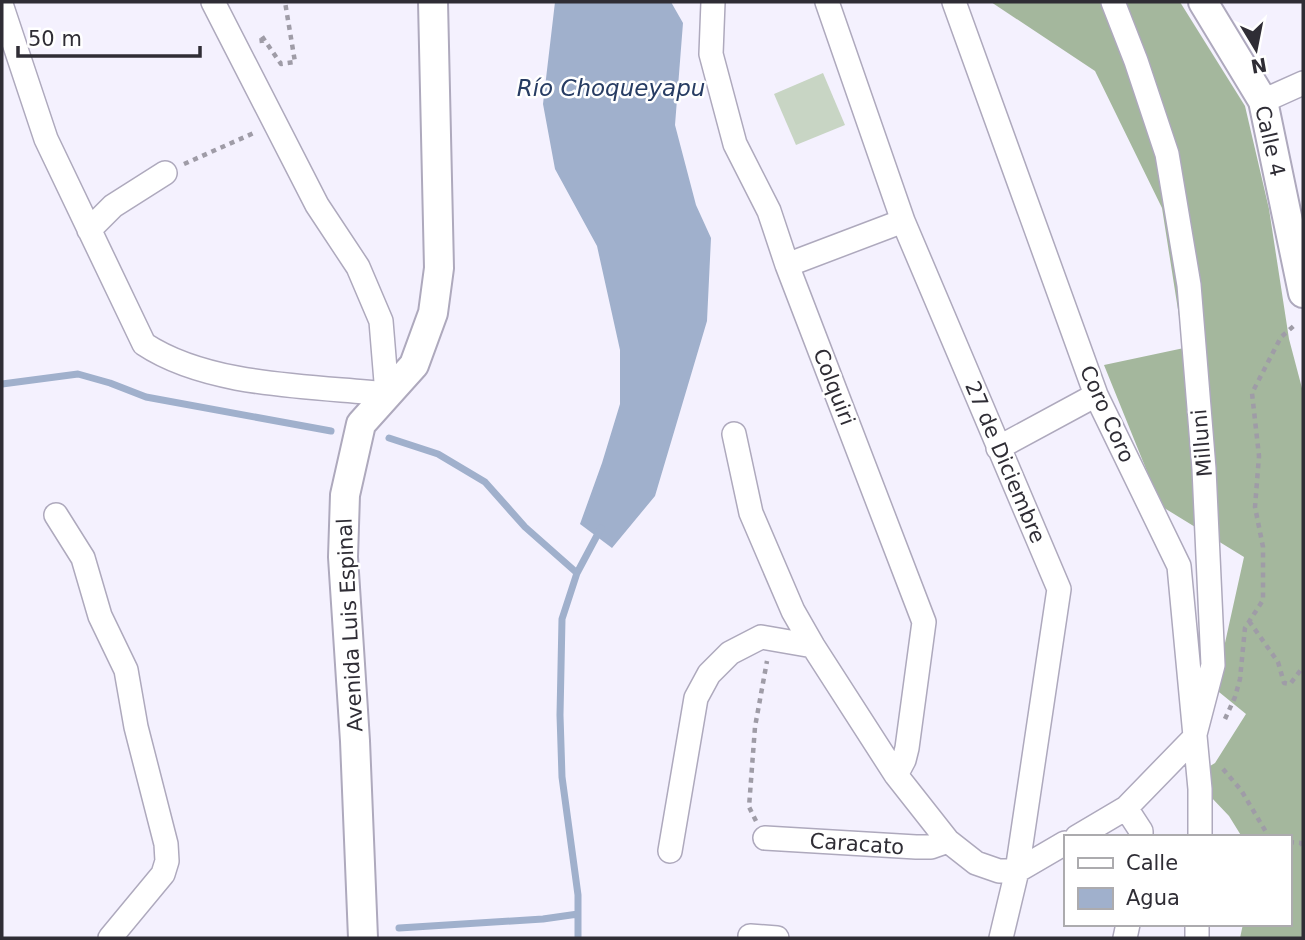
<svg xmlns="http://www.w3.org/2000/svg" width="1305" height="940" font-family="'DejaVu Sans',sans-serif">
  <rect width="100%" height="100%" fill="#f4f1fe"/>
  <!-- green -->
  <path fill="#c8d5c4" d="M823,73l22,52 -49,20 -22,-51z"/>
  <!-- forest -->
  <path fill="#a4b79d" d="M991,2h189l65,104 24,103 20,130 14,53v546h-63l3,-14h46v-87h-47l-13,-21 -37,-39 23,-14 31,-49 -27,-22v-22l25,-113 -83,-51 -57,-141 80,-17 -22,-140 -67,-137z"/>
  <!-- water -->
  <path fill="#a0b0cc" d="M555,2h116l12,21 -8,102 21,80 15,33 -4,83 -52,175 -43,52 -32,-24 22,-61 18,-59v-54l-23,-104 -42,-77 -12,-65z"/>
  <g fill="none" stroke-linecap="round" stroke-linejoin="round">
    <!-- stream -->
    <path stroke="#a0b0cc" stroke-width="7" d="M2,384l76,-10 32,9 36,14 185,34
      M389,438l49,16 47,28 40,45 52,46
      M399,928l144,-9 35,-5
      M578,938v-43l-16,-118 -2,-62 2,-96 15,-46 24,-45"/>
    <!-- minor casing -->
    <g stroke="#aea9bd" stroke-width="26">
      <path id="minor" d="M713,2l-2,52 24,90 34,67 18,54 137,357 -17,126 -3,12 -8,15
        M827,2l76,219 156,368 -42,282 -16,67
        M954,2l142,393 83,171 21,223v48
        M2,7l44,132 98,205c65,43 167,42 243,50l-6,-73 -23,-54 -41,-62 -104,-203
        M1263,101l40,-18
        M89,230l24,-24 52,-33
        M787,265l116,-44
        M734,434l17,79 42,98 20,35 83,129 52,66 28,22 23,8h18l48,-28
        M998,448l98,-53
        M56,515l27,43 17,58 26,54 10,57 30,117 1,17 -4,13 -53,64
        M1126,808l15,23v6
        M1077,837l49,-29 68,-70 19,-73 -9,-196 -15,-184 -22,-131 -31,-93 -23,-59
        M765,838l151,9h15l17,-6
        M670,851l26,-153 13,-24 21,-21 31,-16 52,9
        M750,936l27,2
        M1125,938l3,-14
        M1197,938v-14"/>
    </g>
    <!-- tertiary casing -->
    <g stroke="#aea9bd" stroke-width="32">
      <path id="tertiary" d="M1203,2l60,99 40,192
        M363,938l-8,-197 -12,-184 2,-62 16,-71 53,-59 19,-52 6,-45 -6,-266"/>
    </g>
    <!-- path -->
    <path stroke="#9f9ca7" stroke-width="4.5" stroke-dasharray="5 5" stroke-linecap="butt" d="M262,43l-1,-8 20,29 14,-2 -10,-60
      M184,164l72,-32
      M1249,621l29,41 6,21 6,1 13,-17
      M1225,719l10,-22 5,-18 5,-51 18,-28v-53l-8,-40 4,-51 -7,-63 29,-56 15,-13
      M1223,769l18,21 28,47
      M756,821l-7,-14 6,-80 12,-66
      M1289,842l12,1 2,5"/>
    <!-- minor -->
    <use href="#minor" stroke="#fff" stroke-width="23"/>
    <!-- tertiary -->
    <use href="#tertiary" stroke="#fff" stroke-width="28"/>
  </g>
  <g text-anchor="middle" dominant-baseline="central" stroke-width="5" stroke-linejoin="round" paint-order="stroke">
    <!-- street labels -->
    <g font-size="21" fill="#2f2d35" stroke="#fff">
      <text transform="translate(1270 141) rotate(77)">Calle 4</text>
      <text transform="translate(834 387) rotate(69)">Colquiri</text>
      <text transform="translate(1107 414) rotate(66)">Coro Coro</text>
      <text transform="translate(1202 443) rotate(-95)">Milluni</text>
      <text transform="translate(1005 462) rotate(67)">27 de Diciembre</text>
      <text transform="translate(350 625) rotate(-93)">Avenida Luis Espinal</text>
      <text transform="translate(857 844) rotate(4)">Caracato</text>
    </g>
    <!-- water labels -->
    <g font-size="23" font-style="italic" fill="#273c63" stroke="#fff">
      <text x="611" y="88">Río Choqueyapu</text>
    </g>
  </g>
  <!-- border -->
  <rect width="1305" height="940" fill="none" stroke="#2f2d35" stroke-width="7"/>
  <!-- legend -->
  <rect x="1064" y="835" width="228" height="91" fill="#ffffff" stroke="#acabae" stroke-width="2"/>
  <rect x="1078" y="858" width="35" height="10" fill="#ffffff" stroke="#acabae" stroke-width="2"/>
  <text x="1126" y="870" font-size="21" fill="#2f2d35">Calle</text>
  <rect x="1078" y="888" width="35" height="21" fill="#a0b0cc" stroke="#acabae" stroke-width="2"/>
  <text x="1126" y="905" font-size="21" fill="#2f2d35">Agua</text>
  <!-- north arrow -->
  <g transform="translate(1256 49) rotate(170)" stroke="#ffffff" stroke-width="5" paint-order="stroke">
  <path d="M0-5L12 26L0 18L-12 26Z" fill="#2f2d35"/>
  <text y="-10" font-size="19" font-weight="bold" text-anchor="middle" fill="#2f2d35">N</text>
  </g>
  <!-- scale -->
  <path d="M18 46v10h182v-10" fill="none" stroke="#2f2d35" stroke-width="3.5"/>
  <text x="28" y="46" font-size="21" fill="#2f2d35" stroke="#ffffff" stroke-width="5" paint-order="stroke">50 m</text>
</svg>
